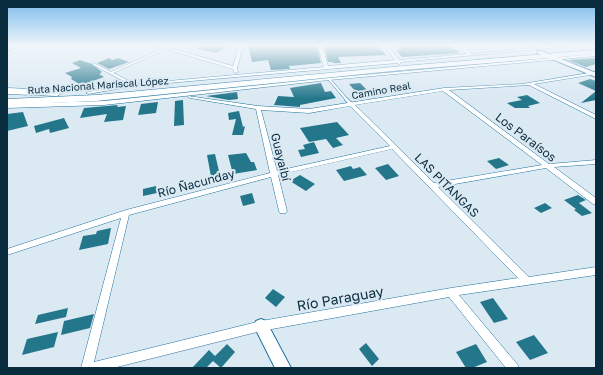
<svg xmlns="http://www.w3.org/2000/svg" width="603" height="375" font-family="'Golos Text',sans-serif">
  <rect width="100%" height="100%" fill="#dbe9f3"/>
  <!-- building -->
  <path fill="#24768b" d="M198,46h32l-14,7 -19,-4z
    M248,46h69l4,17 -32,3 1,3 -19,1 -3,-10 -16,2z
    M324,46h54l8,9 -48,2 3,6h-8v-1h-5z
    M397,46h54l9,7 -58,4 -6,-7h5z
    M109,58l3,2 6,-2 11,4 -20,7 -12,-6z
    M595,58l1,6 -10,3 -18,-7z
    M80,60l12,4 10,8h-2l2,1 -3,1 5,3 -23,8 -10,-6 1,-2 -7,-4 16,-5 -9,-5z
    M590,79l6,2v19l-15,3 15,-12 -18,-8z
    M321,83l4,9 6,-1 5,7 -36,7v2l-26,-2 4,-9 16,1 -4,-9z
    M360,83l8,8 -11,2 -8,-9z
    M237,92l1,7 -9,1 -23,-4z
    M527,95l13,8 -12,3 2,2h-15l-8,-5 15,-3 -5,-3z
    M183,100l1,25 -10,1 1,-25z
    M158,102l-2,11 -18,2 3,-11z
    M118,105l-1,2 9,-1 -3,14 -19,2 3,-8 -27,4 4,-10z
    M239,111l4,16 2,-1 -2,9h-11l4,-16 -7,1 -1,-7z
    M23,112l5,14 -21,5v-17z
    M64,118l5,10 -19,5 -1,-4 -13,4 -2,-7z
    M337,122l12,13 -13,3 7,7 -10,3 -7,-9 -17,3 -9,-14z
    M314,142l5,11 -18,4 -3,-7 7,-1 -2,-4z
    M246,153l5,9h3l3,8 -24,4 -5,-19z
    M215,154l6,26 -9,2 -5,-27z
    M499,158l10,7 -13,4 -9,-8z
    M388,164l11,12 -13,4 -11,-12z
    M351,166l2,3 7,-2 7,8 -23,6 -8,-11z
    M300,175l15,9 -9,7 -16,-10z
    M156,186l1,7 -14,3v-7z
    M252,193l3,10 -12,3 -3,-10z
    M578,195l8,5 -7,3 13,10 -10,3 -8,-6 2,-1 -12,-9z
    M545,203l7,5 -11,5 -7,-5z
    M111,228l-3,16 -29,6 4,-14 13,-2 1,-3z
    M273,289l12,8 -9,10 -11,-9z
    M493,298l15,21 -14,4 -14,-21z
    M68,308l-2,9 -31,7 3,-9z
    M94,314l-4,14 -29,7 3,-14z
    M58,332l-4,15 -32,8 5,-16z
    M534,335l14,18 -18,7 -14,-18z
    M366,343l13,16 -7,7 -13,-17z
    M227,344l8,8 -14,16 -8,-7 -7,7h-14l17,-18 6,6z
    M476,344l11,18 -15,6h-6l-10,-16z"/>
  <g fill="none" stroke-linecap="round" stroke-linejoin="round">
    <!-- lane-far1 casing -->
    <g stroke="#2073a0" stroke-width="3">
      <path id="lane-far1" d="M111,73l53,-24
        M329,79l18,21"/>
    </g>
    <!-- lane casing -->
    <g stroke="#2073a0" stroke-width="4">
      <path id="lane" d="M346,99l5,5"/>
    </g>
    <!-- street casing -->
    <g stroke="#2073a0" stroke-width="1">
      <path id="street" d="M155,46h8l70,20 6,-20h4l-6,22 1,4 -2,1 -2,-1 -1,-3z
        M318,46h4l6,20 67,-6 -11,-14h4l11,14 68,-6 -9,-8h5l9,8 78,-8h21l-170,16 -1,2h-1l-2,-1 -263,23 -46,8 -2,-1 2,-1 41,-8 -36,-19v-2h1l41,21 189,-17z
        M596,54v2l-267,24 -225,25 -97,3v-4l97,-3 225,-23z
        M596,72v2l-62,10 62,31v4l-67,-34 -80,5 100,74 47,-4v4l-42,3 42,31v7l-3,-1 -47,-36 -108,19 91,90 67,-10v8l-137,20 58,69 2,4h-13l-57,-71 -188,34 -148,37h-32l40,-150 -114,37v-6l119,-39 144,-37 -14,-64 -66,-11 -2,-1v-1l70,10 51,3 135,-21 78,-4zM443,91l99,74 -108,18 -79,-78zM350,106l40,40 -113,25 -16,-61 48,3zM392,149l126,129 -67,10 -190,33 -167,41 35,-147 142,-38 8,34 1,2h6l1,-2 -9,-36z"/>
    </g>
    <!-- secondary casing -->
    <g stroke="#2073a0" stroke-width="2">
      <path id="secondary" d="M8,46h8l-9,5z
        M537,51h4l55,22v4l-59,-24z
        M261,319l5,2 25,47h-16l-21,-42 2,-5z"/>
    </g>
    <!-- highway casing -->
    <g stroke="#2073a0" stroke-width="1">
      <path id="highway" d="M596,50v4l-193,16 -307,31 -89,4v-6l89,-4 307,-29z
        M7,88l50,2 5,3 -5,3 -50,-2z"/>
    </g>
    <!-- path -->
    <path stroke="#6f8896" stroke-width="1" stroke-dasharray="1.5 2" stroke-linecap="butt" d="M64,90h20"/>
    <!-- lane-far1 -->
    <use href="#lane-far1" stroke="#fff" stroke-width="2"/>
    <!-- lane -->
    <use href="#lane" stroke="#fff" stroke-width="3"/>
    <!-- street -->
    <use href="#street" fill="#fff" fill-rule="evenodd"/>
    <!-- secondary -->
    <use href="#secondary" fill="#fff" fill-rule="evenodd"/>
    <!-- highway -->
    <use href="#highway" fill="#fff" fill-rule="evenodd"/>
  </g>
  <!-- sky -->
  <linearGradient id="sky" x2="0" y2="1"><stop stop-color="#7abaed"/><stop offset="0.46" stop-color="#eff5fa"/><stop offset="1" stop-color="#eff5fa" stop-opacity="0"/></linearGradient>
  <rect width="603" height="99" fill="url(#sky)"/>
  <g text-anchor="middle" dominant-baseline="central" stroke-width="4" stroke-linejoin="round" paint-order="stroke">
    <!-- far-street labels -->
    <g font-size="10" fill="#0a2c3f" stroke="#dbe9f3">
      <text transform="translate(98 85) rotate(-4)">Ruta Nacional Mariscal López</text>
      <text transform="translate(381 90) rotate(-10)">Camino Real</text>
    </g>
    <!-- street labels -->
    <g font-size="12" fill="#0a2c3f" stroke="#dbe9f3">
      <text transform="translate(526 137) rotate(37)">Los Paraísos</text>
      <text transform="translate(281 157) rotate(76)">Guayaibí</text>
      <text transform="translate(196 183) rotate(-15)">Río Ñacunday</text>
      <text transform="translate(447 185) rotate(45)">LAS PITANGAS</text>
    </g>
    <!-- near-street labels -->
    <g font-size="14" fill="#0a2c3f" stroke="#dbe9f3">
      <text transform="translate(340 298) rotate(-10)">Río Paraguay</text>
    </g>
  </g>
  <!-- border -->
  <rect width="603" height="375" fill="none" stroke="#0a2c3f" stroke-width="16"/>
</svg>
